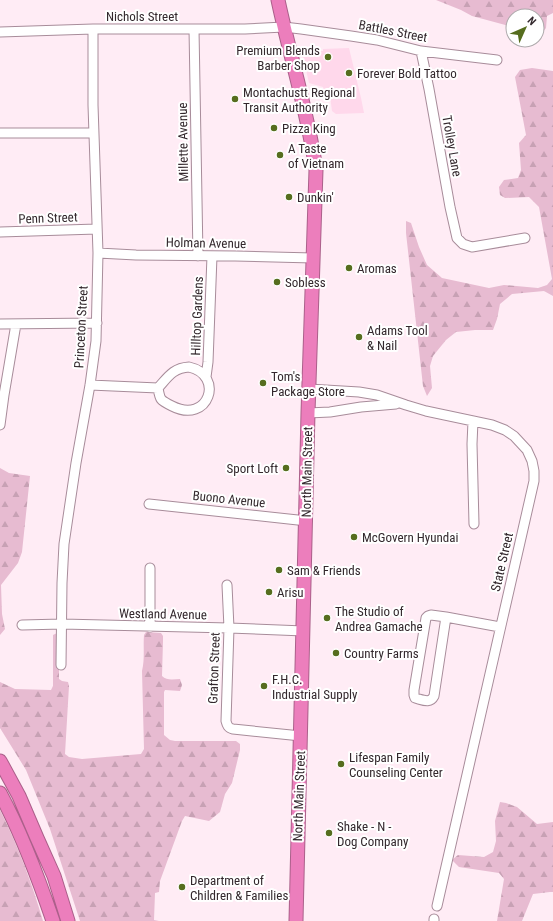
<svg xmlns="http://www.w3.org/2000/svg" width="553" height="921" font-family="'Roboto Condensed',sans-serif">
  <defs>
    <pattern id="forest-firs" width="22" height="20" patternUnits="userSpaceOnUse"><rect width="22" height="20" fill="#e7bbd1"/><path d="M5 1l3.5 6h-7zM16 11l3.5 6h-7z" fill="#c7a1b4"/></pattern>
  </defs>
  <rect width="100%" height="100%" fill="#ffecf5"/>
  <!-- built -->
  <path fill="#ffd8eb" d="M349,48l12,50 3,15 -28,1 -4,-3 -2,-15 -4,1 -3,-10 -14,-4 -7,-31 21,-1v-2z"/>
  <!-- forest -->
  <path fill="url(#forest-firs)" d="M436,0h117v13l-6,3 -1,12 -3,4h-6v-16h-24v11l-41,-11 -11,-6z
    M532,68l21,3v225l-9,-5 -32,3 -12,10 -3,15 -4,11h-18l-19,2 -10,8 -13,16 -3,10 2,22 -5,8 -4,-10 -17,-153v-12l5,2 8,24 8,18 15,13 47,10 15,-3 34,3 9,-3 5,-6 -13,-72 -10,-10 -24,1 -5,-3 -1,-8 5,-7 14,-2 3,-8 -2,-27 7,-8 -11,-58 5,-7z
    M0,468l9,5 21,3 -8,76 -4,11 -17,22 1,29 3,15 -5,6z
    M146,632l15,1 2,3v5l-1,35c5,5 12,3 18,3l2,6 -2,6 -15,-1 -1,2v43l6,5 5,1h61l4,3v6l-8,33 -7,11 -5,18 -11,9 -24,-5 -3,5 -22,60 -1,11 -4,1 -1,27 5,1h-79l-30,-92 -24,-59 -26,-42v-46l15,7 36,1 2,-4v-51l4,-2 2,4v42l3,2 6,1 1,4 -4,68 4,3 13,2 59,-5 3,-5 -2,-78c3,-13 1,-24 2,-36z
    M500,802l6,1 11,4 20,17 16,-2v70h-3l-17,2 -11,27h-25l7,-42 -5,-6 -40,-6 -7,-7 6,-5 26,2 9,-5 3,-11 -1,-20z
    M0,810c18,36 32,73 43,111h-43z"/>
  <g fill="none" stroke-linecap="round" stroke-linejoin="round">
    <!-- minor casing -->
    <g stroke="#a88c9a" stroke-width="11">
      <path id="minor" d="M194,29l4,227
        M0,32l93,-3h152l39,-2 17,2 50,7 26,4 44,11 76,9
        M421,51l8,38 21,118 7,31 6,6 9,3 53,-9
        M0,133h94
        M0,232l97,-3
        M98,253l38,2 99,1 78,2
        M0,324l97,-1
        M189,367c36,8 20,58 -17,39 -12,-6 -12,-6 -14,-18 10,-11 15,-20 31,-21z
        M206,377l2,-15 4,-106
        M90,385l68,3
        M309,389l50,3 18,3 29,10 20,6 66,14 13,5 9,6 13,14 5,11 2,10v10l-97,425
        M308,413l22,-1 31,-5 35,-3
        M473,421l-1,23 2,80
        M0,425l4,-30 12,-71
        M149,504l158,17
        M150,568v59
        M227,585l2,43 -3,93c1,4 2,7 7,8l68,7
        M446,617l-15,-2 -3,1 -2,2 -12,72v5l1,3c8,2 15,6 19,-2l12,-79 54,10
        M22,625l40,-1 167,4 75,3
        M61,665l1,-82 2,-39 12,-81 14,-78 6,-44 2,-88 -5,-148v-76
        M434,921v-2"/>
    </g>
    <!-- highway casing -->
    <g stroke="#ab608a" stroke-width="15">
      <path id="highway" d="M278,0c12,57 30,112 38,170l-8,243 -12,508
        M0,761l19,35 18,42 17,38 14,45
        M0,793c22,41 38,84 53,128"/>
    </g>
    <!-- minor -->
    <use href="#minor" stroke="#fff" stroke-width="9"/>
    <!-- highway -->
    <use href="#highway" stroke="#ec7ebc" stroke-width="13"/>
  </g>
  <!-- markers -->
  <g fill="#566d1e" stroke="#fff" stroke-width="1.5">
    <circle cx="328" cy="57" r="4"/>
    <circle cx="349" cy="73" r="4"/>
    <circle cx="235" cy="99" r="4"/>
    <circle cx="274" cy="128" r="4"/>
    <circle cx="280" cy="155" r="4"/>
    <circle cx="289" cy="197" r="4"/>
    <circle cx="349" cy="268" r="4"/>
    <circle cx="277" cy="282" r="4"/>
    <circle cx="359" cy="337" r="4"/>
    <circle cx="263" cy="383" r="4"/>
    <circle cx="286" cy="468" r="4"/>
    <circle cx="354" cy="537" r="4"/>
    <circle cx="279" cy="570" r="4"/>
    <circle cx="269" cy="592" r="4"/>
    <circle cx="327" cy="618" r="4"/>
    <circle cx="336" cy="653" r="4"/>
    <circle cx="264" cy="686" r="4"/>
    <circle cx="341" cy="764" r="4"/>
    <circle cx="329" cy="833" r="4"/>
    <circle cx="182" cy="887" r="4"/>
  </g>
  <g text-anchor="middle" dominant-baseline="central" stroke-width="4" stroke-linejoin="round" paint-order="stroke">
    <!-- street labels -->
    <g font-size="13" fill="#33282d" stroke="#fff">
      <text x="142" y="16">Nichols Street</text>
      <text transform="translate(393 31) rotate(11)">Battles Street</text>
      <text transform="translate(183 142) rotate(-91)">Millette Avenue</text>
      <text transform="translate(452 146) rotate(80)">Trolley Lane</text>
      <text transform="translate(48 218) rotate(-2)">Penn Street</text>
      <text transform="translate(206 243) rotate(1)">Holman Avenue</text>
      <text transform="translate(197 316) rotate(-88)">Hilltop Gardens</text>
      <text transform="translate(81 327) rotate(-87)">Princeton Street</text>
      <text transform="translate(307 472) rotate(-89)">North Main Street</text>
      <text transform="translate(229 499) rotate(6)">Buono Avenue</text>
      <text transform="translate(502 562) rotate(-77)">State Street</text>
      <text transform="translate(163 614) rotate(1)">Westland Avenue</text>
      <text transform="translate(214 668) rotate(-88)">Grafton Street</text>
      <text transform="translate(299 796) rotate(-88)">North Main Street</text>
    </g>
    <!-- poi labels -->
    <g font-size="13" fill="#33282d" stroke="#fff" text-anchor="start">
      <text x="320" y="50" text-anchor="end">Premium Blends<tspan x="320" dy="15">Barber Shop</tspan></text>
      <text x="357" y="73">Forever Bold Tattoo</text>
      <text x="243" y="92">Montachustt Regional<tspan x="243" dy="15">Transit Authority</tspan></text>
      <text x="282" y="128">Pizza King</text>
      <text x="288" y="148">A Taste<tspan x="288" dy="15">of Vietnam</tspan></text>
      <text x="297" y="197">Dunkin'</text>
      <text x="357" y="268">Aromas</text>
      <text x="285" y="282">Sobless</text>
      <text x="367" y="330">Adams Tool<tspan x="367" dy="15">&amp; Nail</tspan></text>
      <text x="271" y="376">Tom's<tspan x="271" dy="15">Package Store</tspan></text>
      <text x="278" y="468" text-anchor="end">Sport Loft</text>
      <text x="362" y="537">McGovern Hyundai</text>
      <text x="287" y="570">Sam &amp; Friends</text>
      <text x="277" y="592">Arisu</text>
      <text x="335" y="611">The Studio of<tspan x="335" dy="15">Andrea Gamache</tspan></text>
      <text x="344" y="653">Country Farms</text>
      <text x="272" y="679">F.H.C.<tspan x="272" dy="15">Industrial Supply</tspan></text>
      <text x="349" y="757">Lifespan Family<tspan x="349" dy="15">Counseling Center</tspan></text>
      <text x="337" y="826">Shake - N -<tspan x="337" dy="15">Dog Company</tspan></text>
      <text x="190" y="880">Department of<tspan x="190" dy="15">Children &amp; Families</tspan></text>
    </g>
  </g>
  <!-- north arrow -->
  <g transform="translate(525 28) rotate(45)"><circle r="19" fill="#ffffff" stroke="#ada9ab"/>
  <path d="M0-3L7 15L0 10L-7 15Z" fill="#566d1e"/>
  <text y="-6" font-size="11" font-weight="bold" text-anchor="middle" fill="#33282d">N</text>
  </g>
</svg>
